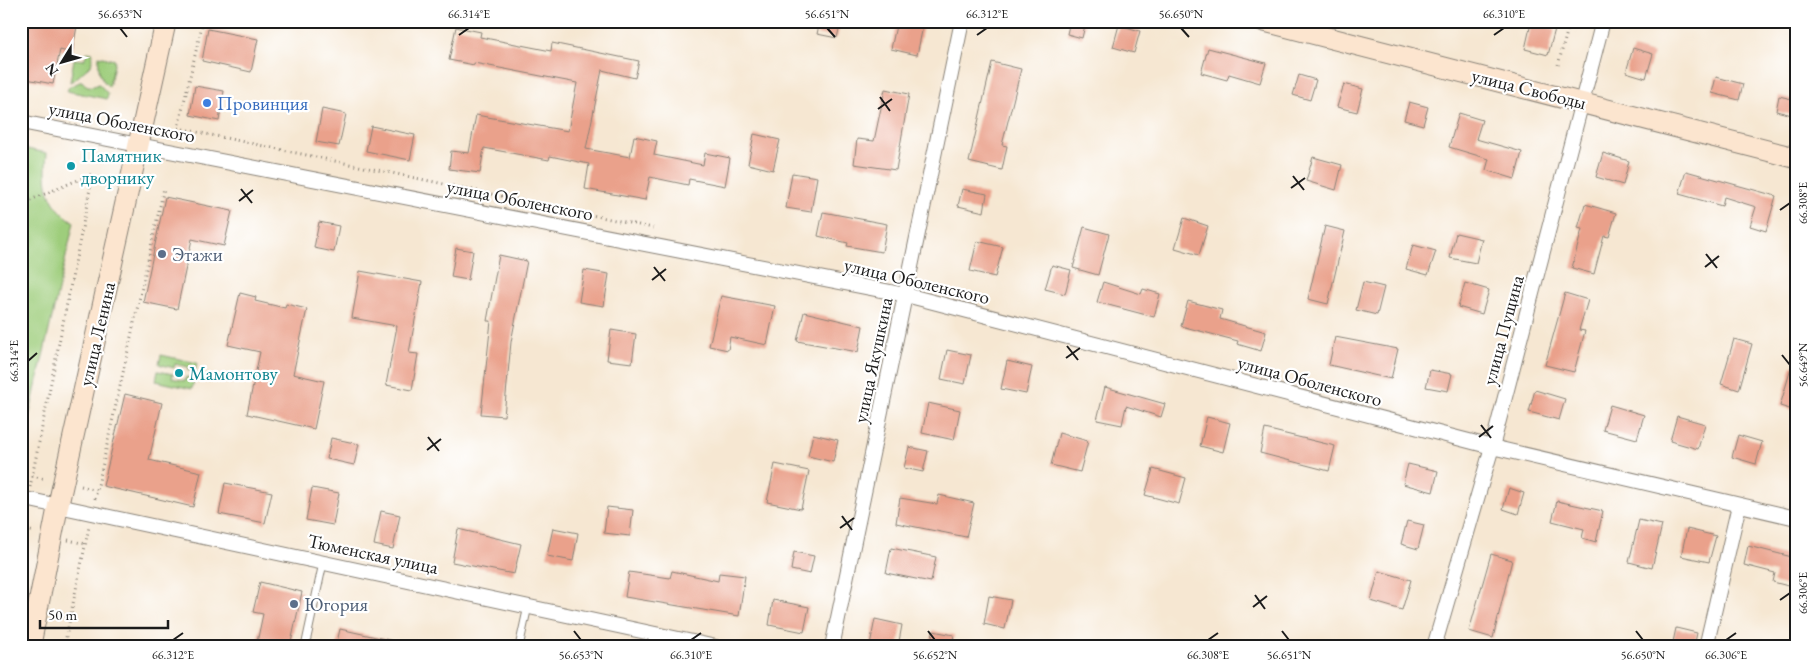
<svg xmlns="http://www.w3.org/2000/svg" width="1817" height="668" font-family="'EB Garamond',serif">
  <rect width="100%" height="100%" fill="#fff"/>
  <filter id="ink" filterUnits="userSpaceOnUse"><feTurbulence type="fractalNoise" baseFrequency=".02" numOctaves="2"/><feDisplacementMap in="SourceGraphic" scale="10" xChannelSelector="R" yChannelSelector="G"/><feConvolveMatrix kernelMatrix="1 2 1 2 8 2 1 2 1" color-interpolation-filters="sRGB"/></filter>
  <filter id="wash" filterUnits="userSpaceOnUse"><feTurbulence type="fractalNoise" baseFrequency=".0096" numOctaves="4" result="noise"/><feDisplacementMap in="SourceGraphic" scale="20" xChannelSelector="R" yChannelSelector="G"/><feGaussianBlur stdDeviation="1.12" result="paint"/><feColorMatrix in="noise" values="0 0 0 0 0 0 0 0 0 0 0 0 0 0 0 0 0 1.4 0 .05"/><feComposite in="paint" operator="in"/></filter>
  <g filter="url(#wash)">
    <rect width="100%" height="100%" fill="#f6e7d2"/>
    <!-- green -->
    <path fill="#9ecd7c" stroke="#5d744c" d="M87,52l6,1 -2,13c-9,5 -11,11 -21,16l4,-23 10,1z
      M99,56l16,4 -6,27c-10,-9 -11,-18 -10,-31z
      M82,81c5,7 10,6 17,3l9,10 -1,5 -40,-8 2,-4z
      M21,148l26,5c-3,31 -1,50 27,69l-53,229z
      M161,355l36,8 -2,9 -8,-2 1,-3 -13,-3 -1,4 -15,-4z
      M158,371l15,3 -1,4 13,3 1,-4 8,2 -2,10 -36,-8z"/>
    <g id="blocks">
      <!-- building -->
      <path fill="#eaa18b" d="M21,21h57l-6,32 -12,-3 -7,34 -32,-6z
        M820,21h21l-4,17 -20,-4z
        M897,21l26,5 -6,29 -26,-6z
        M1070,21h16l-4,17 -15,-4z
        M1531,23l24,6 -7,26 -23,-6z
        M1119,25l21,6 -6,22 -21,-6z
        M456,27l25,5 -1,5 71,14 1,-8 87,18 -4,17 -33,-8 -16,79 44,8 4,-21 23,5 -3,14 49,10 2,-12 25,5 -5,28 -36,-7 -1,6 -38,-8 -5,23 -60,-11 4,-25 -39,-8 -1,4 -65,-12 -4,25 -31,-4 2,-18 18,2 7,-38 92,16 9,-48 -103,-20v2l-25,-5z
        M208,29l50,10 -7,33 -49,-11z
        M1208,48l58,15 -6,20 -31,-9 -2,6 -26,-7z
        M1633,48l20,6 -7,24 -20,-6z
        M992,62l29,7 -19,76 5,1 -5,24 -33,-8z
        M1299,75l17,5 -6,20 -17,-5z
        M1716,77l27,7 -4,16 -27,-7z
        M1344,84l19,5 -6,23 -20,-5z
        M195,86l29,5 -5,30 -29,-6z
        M885,89l24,5 -13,76 -42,-6 3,-25 17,2z
        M1779,96l17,4v16l-20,-5z
        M1409,102l19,5 -5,18 -19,-5z
        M322,109l24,5 -7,32 -23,-4z
        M1459,113l23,7 -6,19 46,13 -7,27 -29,-9 3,-11 -40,-12z
        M371,126l44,9 -5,25 -44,-9z
        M754,134l26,6 -7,30 -25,-6z
        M1603,153l26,8 -6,24 -27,-8z
        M1313,157l29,8 -6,25 -30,-9z
        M1686,171l90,25 -10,35 -16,-5 6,-19 -32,-10 -2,9 -43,-12z
        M792,173l25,4 -6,35 -25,-4z
        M962,189l25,5 -3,18 -26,-6z
        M165,197l67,14 -8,35 -32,-7 -15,70 -34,-7z
        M1585,204l31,9 -7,24 -5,-1 -10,38 -22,-6 10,-39 -4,-1z
        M823,212l64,12 -5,28 -35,-6 1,-3 -30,-7z
        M1184,218l24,8 -9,29 -24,-7z
        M319,222l20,4 -5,26 -20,-4z
        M1325,226l20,5 -17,73 -20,-5z
        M1084,227l25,7 -11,41 -25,-7z
        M1456,233l26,6 -6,24 -26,-5z
        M977,241l26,6 -8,30 -25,-6z
        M1413,245l23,6 -8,24 -22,-6z
        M456,248l17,3 -5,29 -17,-3z
        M499,255l28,6 -16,81 -7,74 -23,-2 10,-93h-4z
        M1052,265l19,5 -6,24 -20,-5z
        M584,270l25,4 -5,32 -25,-4z
        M360,271l62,11 -13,71 9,1 -6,36 -26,-5 11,-59 -45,-8z
        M1103,282l38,12 2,-5 17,5 -6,23 -57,-15z
        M1363,282l21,5 -7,28 -21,-5z
        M1465,283l24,7 -7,24 -24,-7z
        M240,293l16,4 -1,4 30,7 1,-4 21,5 -14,65 31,7 -10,48 -67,-15 13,-62 -32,-7z
        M1565,293l23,7 -9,30 6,1 -11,41 -29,-7z
        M721,296l54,10 -8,39 -37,-8 -2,13 -19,-4z
        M1188,301l34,9 -2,9 46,13 -5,19 -24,-7 1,-3 -57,-15z
        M804,312l59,14 -5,26 -61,-11z
        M611,330l25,4 -4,29 -25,-3z
        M1335,337l63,12 -7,30 -62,-14z
        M1734,339l18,5 -13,46 -18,-6z
        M947,350l24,5 -6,29 -24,-5z
        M1007,361l25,6 -6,27 -25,-5z
        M1792,365l4,1v45l-16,-5z
        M1430,370l22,4 -4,17 -22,-4z
        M1105,387l60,17 -4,13 -35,-11 -4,19 -25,-5z
        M1535,390l30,9 -6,21 -30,-8z
        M125,394l37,9 -13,57 52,12 -8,35 -90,-21z
        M928,403l32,7 -6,30 -32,-7z
        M1610,405l34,10 -7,24 -34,-9z
        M1677,416l28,8 -7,25 -28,-8z
        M1207,417l23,6 -7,29 -23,-6z
        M1265,429l70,17 -6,25 -69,-18z
        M1059,433l29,8 -8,31 -29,-7z
        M813,434l25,6 -5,22 -25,-6z
        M1738,435l24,7 -6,22 -24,-7z
        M331,438l28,6 -5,21 -27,-6z
        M909,447l19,4 -5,21 -19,-4z
        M775,464l34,7 -8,38 -34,-7z
        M1408,464l30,7 -5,21 -30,-8z
        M1153,469l33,9 -7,26 -34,-9z
        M225,483l47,9 -7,31 -46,-9z
        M312,488l27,5 -6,32 -27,-5z
        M1509,488l15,5 -6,21 -15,-5z
        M939,495l35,8 -8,34 -70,-14 4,-25 37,6z
        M1557,501l46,10 -7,31 -14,-4 2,-9 -32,-8z
        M607,507l26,3 -3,26 -26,-3z
        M381,511l19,4 -7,34 -19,-4z
        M1639,520l23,5 -10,43 -23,-6z
        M1407,521l17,4 -6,24 -17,-5z
        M553,528l25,5 -5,28 -26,-5z
        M458,529l63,15 -7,30 -62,-12z
        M1687,529l29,7 -7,26 -28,-6z
        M1748,546l48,12 -4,29 -19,-5 2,-9 -31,-8z
        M891,548l45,9 -5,25 -45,-9z
        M794,552l20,4 -4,18 -19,-4z
        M1491,554l21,6 -19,78 -24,-7z
        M672,571l46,10 1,-8 26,3 -6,40 -114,-19 4,-25 41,6z
        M1379,571l32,9 -9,30 -31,-9z
        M260,582l42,10 -12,55h-34l7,-33 -10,-2z
        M989,596l22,4 -6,29 -21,-5z
        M773,600l36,7 -5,25 -35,-7z
        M875,619l27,6 -4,22 -28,-2z
        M1676,628l21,5 -3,14h-22z
        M340,629l54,12 -1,6h-57z
        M933,631l21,4 -2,12h-22z"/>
    </g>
  </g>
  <g filter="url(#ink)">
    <use href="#blocks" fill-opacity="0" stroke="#898277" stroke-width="1"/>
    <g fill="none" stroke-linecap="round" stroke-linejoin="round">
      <!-- lane casing -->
      <g stroke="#898277" stroke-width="9">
        <path id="lane" d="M305,647l18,-84
          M519,647l9,-41"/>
      </g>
      <!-- street casing -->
      <g stroke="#898277" stroke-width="16">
        <path id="street" d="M21,122l885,173 586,152 304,71
          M21,498l695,149
          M832,647l130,-626
          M1434,647l58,-200 111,-426
          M1706,647l33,-142"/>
      </g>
      <!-- secondary casing -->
      <g stroke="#898277" stroke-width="22">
        <path id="secondary" d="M1263,21l533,137
          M30,647l28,-141 108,-485"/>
      </g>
      <!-- path -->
      <path stroke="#898277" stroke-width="3" stroke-dasharray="1 4" stroke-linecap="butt" d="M203,21l-25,107 475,100
        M1558,65l12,-44
        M21,204l71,-30
        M32,476l13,3
        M81,486l16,4
        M30,487l63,-313
        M95,499l69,-311
        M21,526l3,-14
        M21,529l14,3
        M68,540l18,4
        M64,647l25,-120"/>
      <!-- lane -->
      <use href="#lane" stroke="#fff" stroke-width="7"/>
      <!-- street -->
      <use href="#street" stroke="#fff" stroke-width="14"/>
      <!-- secondary -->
      <use href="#secondary" stroke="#fce5cf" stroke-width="20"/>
    </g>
  </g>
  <!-- ticks -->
  <path fill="none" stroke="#1c1c1c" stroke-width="2" d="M120,28l7,9M827,28l8,9M1181,28l8,9M459,35l10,-7M977,35l10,-7M1494,35l10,-7M880,97l10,14M878,109l14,-10M1293,176l11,14M1291,188l14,-10M241,189l11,14M239,201l14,-11M1780,210l10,-7M1706,254l11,14M654,267l11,14M1705,267l14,-11M652,280l14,-11M1067,346l11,14M1782,355l8,10M1066,358l14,-10M28,361l9,-8M1481,425l10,13M428,437l11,14M1479,437l14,-11M427,450l14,-11M842,516l10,14M840,528l14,-10M1255,595l10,14M1780,600l10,-7M1253,607l14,-11M574,631l7,9M928,631l7,9M1282,631l7,9M1636,631l7,9M173,640l10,-7M691,640l10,-7M1208,640l10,-7M1726,640l10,-7"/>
  <!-- markers -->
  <circle fill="#3f7fe0" stroke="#fff" stroke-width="2" cx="207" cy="103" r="5"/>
  <g fill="#0f9aa8" stroke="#fff" stroke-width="2">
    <circle cx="71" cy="166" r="5"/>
    <circle cx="179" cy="373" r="5"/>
  </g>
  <g fill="#5c6f8a" stroke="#fff" stroke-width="2">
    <circle cx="162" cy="254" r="5"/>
    <circle cx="294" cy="604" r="5"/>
  </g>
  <g text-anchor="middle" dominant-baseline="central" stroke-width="4.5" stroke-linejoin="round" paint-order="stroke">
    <!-- street labels -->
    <g font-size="19" fill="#1c1c1c" stroke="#fff">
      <text transform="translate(1529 89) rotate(14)">улица Свободы</text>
      <text transform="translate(122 122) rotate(11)">улица Оболенского</text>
      <text transform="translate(520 200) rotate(11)">улица Оболенского</text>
      <text transform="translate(917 281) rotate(13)">улица Оболенского</text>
      <text transform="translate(1503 330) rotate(-75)">улица Пущина</text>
      <text transform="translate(97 334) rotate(-77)">улица Ленина</text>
      <text transform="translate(873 360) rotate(-78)">улица Якушкина</text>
      <text transform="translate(1310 381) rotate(15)">улица Оболенского</text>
      <text transform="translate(373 554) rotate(12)">Тюменская улица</text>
    </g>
    <!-- shop labels -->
    <g font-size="19" fill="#366cbe" stroke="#fff" text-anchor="start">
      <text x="217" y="103">Провинция</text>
    </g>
    <!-- culture labels -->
    <g font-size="19" fill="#0d838f" stroke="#fff" text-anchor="start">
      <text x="81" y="155">Памятник<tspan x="81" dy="22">дворнику</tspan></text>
      <text x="189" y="373">Мамонтову</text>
    </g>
    <!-- service labels -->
    <g font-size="19" fill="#4e5e75" stroke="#fff" text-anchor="start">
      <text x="172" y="254">Этажи</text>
      <text x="304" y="604">Югория</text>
    </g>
  </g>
  <!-- margin -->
  <rect width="1817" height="668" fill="none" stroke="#fff" stroke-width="55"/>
  <!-- north arrow -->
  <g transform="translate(62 62) rotate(233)" stroke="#ffffff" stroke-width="4" paint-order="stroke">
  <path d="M0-4L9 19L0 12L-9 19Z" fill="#1c1c1c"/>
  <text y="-8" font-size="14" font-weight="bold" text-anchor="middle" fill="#1c1c1c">N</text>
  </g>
  <!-- scale -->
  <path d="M40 620v8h128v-8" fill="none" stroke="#1c1c1c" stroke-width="2.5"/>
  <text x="48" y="620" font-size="15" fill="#1c1c1c" stroke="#ffffff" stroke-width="4" paint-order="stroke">50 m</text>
  <rect x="28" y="28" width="1762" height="612" fill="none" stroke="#1c1c1c" stroke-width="2"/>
  <g font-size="12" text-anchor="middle" fill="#1c1c1c">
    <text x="120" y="18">56.653°N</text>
    <text x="469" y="18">66.314°E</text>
    <text x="827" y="18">56.651°N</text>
    <text x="987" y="18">66.312°E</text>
    <text x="1181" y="18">56.650°N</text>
    <text x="1504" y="18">66.310°E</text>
    <text transform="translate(1803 203) rotate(-90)" y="4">66.308°E</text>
    <text transform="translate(14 361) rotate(-90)" y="4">66.314°E</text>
    <text transform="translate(1803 365) rotate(-90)" y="4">56.649°N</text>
    <text transform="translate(1803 593) rotate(-90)" y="4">66.306°E</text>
    <text x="173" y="659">66.312°E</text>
    <text x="581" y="659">56.653°N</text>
    <text x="691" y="659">66.310°E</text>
    <text x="935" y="659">56.652°N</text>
    <text x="1208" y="659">66.308°E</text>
    <text x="1289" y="659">56.651°N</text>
    <text x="1643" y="659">56.650°N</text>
    <text x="1726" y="659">66.306°E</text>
  </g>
</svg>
